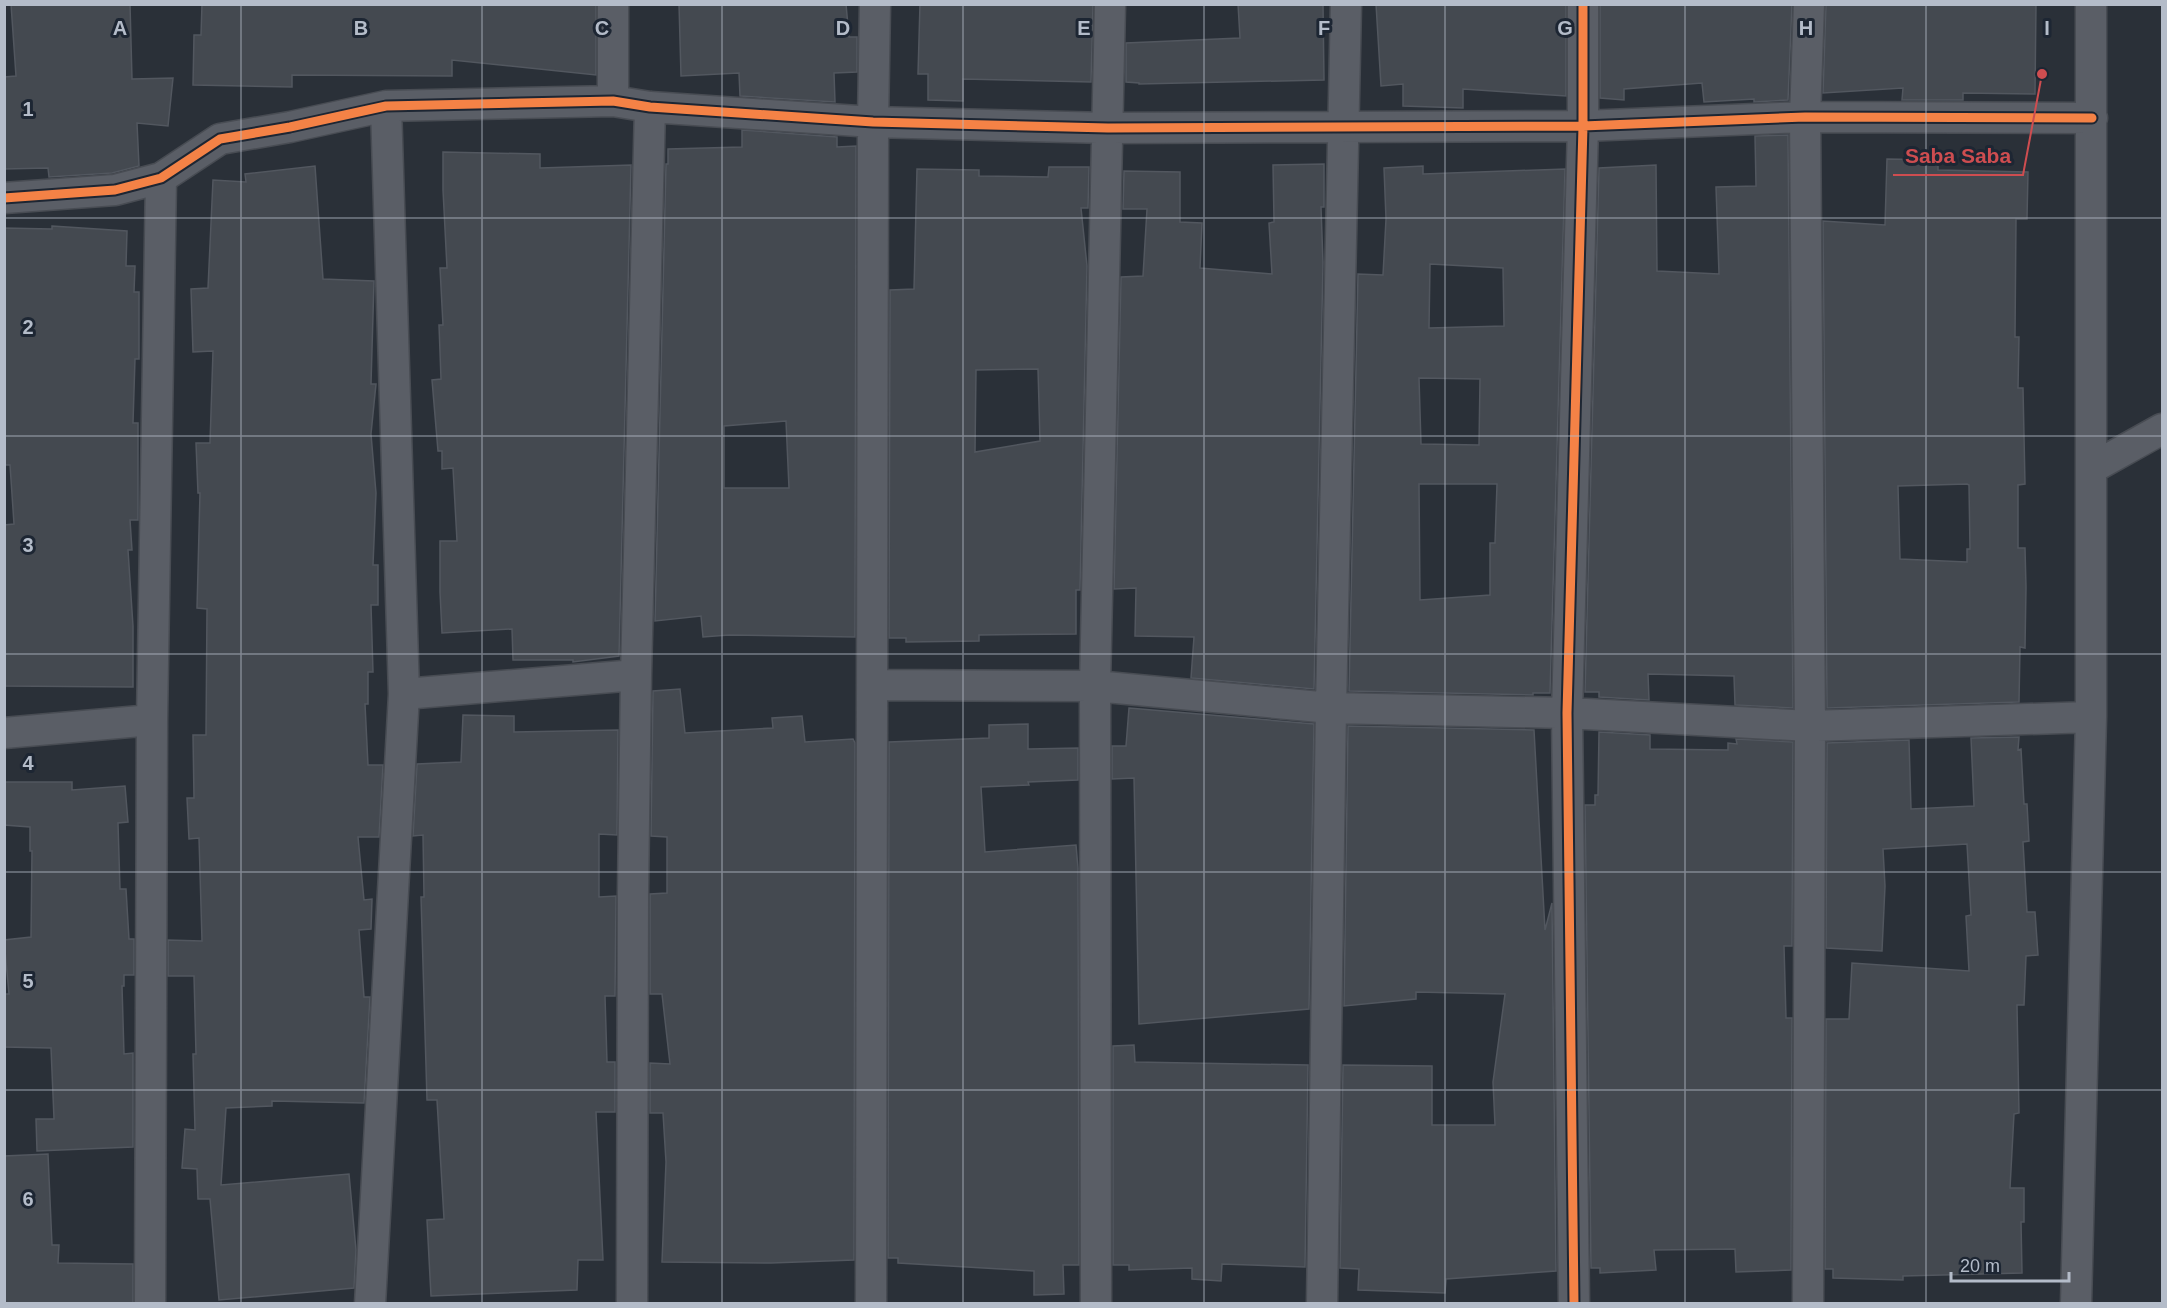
<svg xmlns="http://www.w3.org/2000/svg" width="2167" height="1308" font-family="Helvetica,sans-serif">
  <rect width="100%" height="100%" fill="#2a3038"/>
  <!-- building -->
  <path fill="#444950" stroke="#52575f" stroke-width="1.5" fill-rule="evenodd" d="M11,4h119l2,75 41,-1 -5,48 -31,-3 2,43 -27,7 -63,4 -1,-9 -44,1v-92l12,-1z
    M202,4h394v71l-144,-15v16l-160,-1v12l-99,-2 1,-50h7z
    M679,4h167l3,33h8v35l-23,1 1,29 -95,-6 -1,-23 -58,3z
    M920,4h173l-2,78 -128,-3v22l-35,-1v-26h-10z
    M1238,4h85l1,76 -185,4v-1l-13,-1v-39l114,-5z
    M1376,4h190v92l-103,-7v19l-60,-2v-22l-22,2z
    M1600,4h192l-4,96 -34,2v-3l-50,3 -2,-19 -78,6v11l-24,-2z
    M1826,4h210l-1,90 -72,-1v7h-61l1,-12 -80,5z
    M742,130l95,7v10l19,-1 -1,491 -126,-2 -26,2 -2,-21 -46,5 11,-457h2v-15l74,-2zM786,421l3,67h-65v-62z
    M1788,135l5,573 -58,-3 -1,-29 -86,-2 1,26 -50,-3v-5h-14l14,-524 57,-3 1,106 62,3 -3,-87 40,-1 -1,-50z
    M443,152l97,2v14l91,-3 -12,491 -46,6v-2h-60l-1,-31 -70,4 -2,-41v-51h17l-4,-73 -11,1v-18h-4l-6,-71 9,-1 -2,-54h4l-3,-57h7l-4,-78z
    M1887,159l51,1v10l90,2 -1,47h-11l-1,118h4l-1,51h5l2,96 -7,1v63h7l1,39 -1,61 -5,-1 -1,55 -192,6 -4,-487 62,4zM1967,484l2,1 1,64h-3v13l-67,-3 -2,-73z
    M1324,164v43h-3l2,56 -9,426 -123,-11 3,-41 -59,-1 1,-48 -22,1 7,-312 22,-1 4,-67h-24l1,-38 56,1v50l22,1 -2,45 72,6 -3,-51 5,-1 -1,-57z
    M315,166l8,113 51,2 -3,103h5l-5,50 5,59 -3,72h5v40h-7l2,67h-5v32h-3l3,61h15l-4,72h-21l6,63 8,-1 -1,30 -12,1 5,67h6l-6,106 -92,-2v5l-46,2 -5,77 128,-11 7,76 -2,38 -135,12 -9,-101h-12l-1,-30 -15,-1 3,-39 10,1 -2,-76h3l-2,-78h-26v-36l34,1 -3,-103 -10,1 -2,-41h7l-1,-63h13l1,-126 -10,-1 3,-115h-2l-2,-50h14l3,-92 -20,1 -2,-63 17,-1 5,-108 33,2 -1,-8z
    M1423,166v8l142,-5 -15,524h-17v2l-184,-4 9,-417 25,1 3,-56 -2,-51zM1430,264l73,4 1,58 -75,2zM1419,378l61,1 -1,66 -58,-1zM1419,484h78l-2,59h-5v52l-70,5z
    M1049,167h40l-1,41h-7l6,58 -7,324h-4v44l-97,1v6l-73,1v-4h-17l1,-348 24,-1 3,-120 62,1v6l69,1zM1038,369l2,72 -65,11 1,-82z
    M52,226l75,5 -1,35h9l-1,26h5v67h-4l-2,64h5v97h-8l2,30h-4l5,76v61l-129,-1v-161l10,-1 -4,-59h-6v-237l48,1z
    M680,689l5,44 88,-5 -1,-10 30,-2 3,26 48,-3 2,4 -1,517 -83,3 -109,-1 4,-100 -3,-49h-13v-50l20,1 -8,-70h-12v-100l17,-1v-56l-16,-1 2,-145z
    M1129,708l185,16 -5,285 -170,15 -5,-246 -22,1v-33h14z
    M463,715l51,1v16l104,-2 -1,105 -18,-1v63l17,-1 -1,100h-10l2,66h8v50h-19l7,148h-25l-1,30 -146,6 -4,-76 17,-1 -7,-119h-10l-6,-203h3l-1,-62 -10,1 4,-72 44,-2z
    M1028,724v25l50,-1v32l-50,2 1,3 -48,2 4,65 91,-7 2,23 1,397h-16l1,29 -30,1v-24l-136,-8v-5h-10l1,-516 100,-4v-13z
    M1348,726l186,4 11,200 7,-27 4,368 -110,8 -1,14 -87,-3 1,-21 -19,-1 3,-203 89,1v59h63l-2,-43 12,-88 -89,-2v7l-72,7z
    M1599,732l51,3v14l78,1v-7l9,1 -1,-5 57,3 -1,204h-8l2,72h6l-1,252 -55,2 -1,-23 -81,1 2,20 -56,3v-5h-9l-6,-463h10v-10h3z
    M2019,737l-1,13 3,-1 3,55h3l2,37 -6,1 4,70h8l3,43 -12,1 -2,49h-7l2,108 -5,1 -4,74h14v34h-3l1,51 -119,3v4l-70,-2v-9h-8l1,-250h23l3,-56 117,8 -3,-55 5,-1 -4,-71 -84,5 2,37 -3,65 -56,-3 1,-205 82,-3 2,69 63,-3 -3,-68z
    M4,782h68v8l53,-4 3,36 -10,1 2,66h6l3,50h5v36h-10v11h-2l2,68 9,-1v94l-96,4 -1,-32h18l-3,-71 -47,-1v-53h5l-5,-54 27,-3 1,-86h-2v-24l-26,-2z
    M1134,1045l1,17 173,3 -3,202 -83,-3 -1,17 -29,-2v-11l-63,2v-5h-16v-219z
    M48,1154l4,91h7l-1,18 75,1v40h-129v-148z"/>
  <g fill="none" stroke-linecap="round" stroke-linejoin="round">
    <!-- minor casing -->
    <g stroke="#484c53" stroke-width="33">
      <path id="minor" d="M613,4v97
        M4,198l111,-8 46,-12 59,-39 70,-12 96,-21 227,-5 37,6 223,15 235,6 475,-2 222,-9 287,1
        M2092,468l70,-39
        M873,685l222,1 236,22 236,5 243,13 281,-9
        M404,694l232,-19
        M4,733l148,-13
        M150,1304l2,-584 9,-542
        M370,1304l34,-610 -18,-588
        M632,1304l1,-412 3,-217 14,-568
        M871,1304l2,-1182 2,-118
        M1096,1304l-1,-618 15,-682
        M1322,1304l9,-596 15,-704
        M1574,1304l-7,-591 16,-587v-122
        M1808,1304l2,-578 -5,-609 4,-113
        M2076,1304l15,-587v-713"/>
    </g>
    <!-- minor -->
    <use href="#minor" stroke="#5a5e66" stroke-width="30"/>
    <!-- cycleway casing -->
    <g stroke="#1d2633" stroke-width="13">
      <path id="cycleway" d="M4,198l111,-8 46,-12 59,-39 70,-12 96,-21 227,-5 37,6 223,15 235,6 475,-2 222,-9 287,1
        M1574,1304l-7,-591 16,-587v-122"/>
    </g>
    <!-- cycleway -->
    <use href="#cycleway" stroke="#f48246" stroke-width="9"/>
  </g>
  <!-- grid -->
  <path fill="none" stroke="#b4bcc9" stroke-width="1.5" stroke-opacity="0.55" d="M241,4v1300M482,4v1300M722,4v1300M963,4v1300M1204,4v1300M1445,4v1300M1685,4v1300M1926,4v1300M4,218h2158M4,436h2158M4,654h2158M4,872h2158M4,1090h2158"/>
  <g font-size="20" text-anchor="middle" font-weight="bold" fill="#b4bcc9" stroke="#1d2633" stroke-width="6" stroke-linejoin="round" paint-order="stroke">
    <text x="120" y="35">A</text>
    <text x="361" y="35">B</text>
    <text x="602" y="35">C</text>
    <text x="843" y="35">D</text>
    <text x="1084" y="35">E</text>
    <text x="1324" y="35">F</text>
    <text x="1565" y="35">G</text>
    <text x="1806" y="35">H</text>
    <text x="2047" y="35">I</text>
    <text x="28" y="116">1</text>
    <text x="28" y="334">2</text>
    <text x="28" y="552">3</text>
    <text x="28" y="770">4</text>
    <text x="28" y="988">5</text>
    <text x="28" y="1206">6</text>
  </g>
  <!-- callouts -->
  <path fill="none" stroke="#ce4d50" stroke-width="2" d="M2042 74L2023 175H1893"/>
  <circle fill="#ce4d50" stroke="#1d2633" stroke-width="2" cx="2042" cy="74" r="6"/>
  <g font-size="21" text-anchor="middle" font-weight="bold" fill="#ce4d50" stroke="#1d2633" stroke-width="6" stroke-linejoin="round" paint-order="stroke">
    <text x="1958" y="163">Saba Saba</text>
  </g>
  <!-- border -->
  <rect width="2167" height="1308" fill="none" stroke="#b4bcc9" stroke-width="12"/>
  <!-- scale -->
  <path d="M1951 1272v9h118v-9" fill="none" stroke="#b4bcc9" stroke-width="3"/>
  <text x="1960" y="1272" font-size="18" fill="#b4bcc9" stroke="#1d2633" stroke-width="4.5" paint-order="stroke">20 m</text>
</svg>
